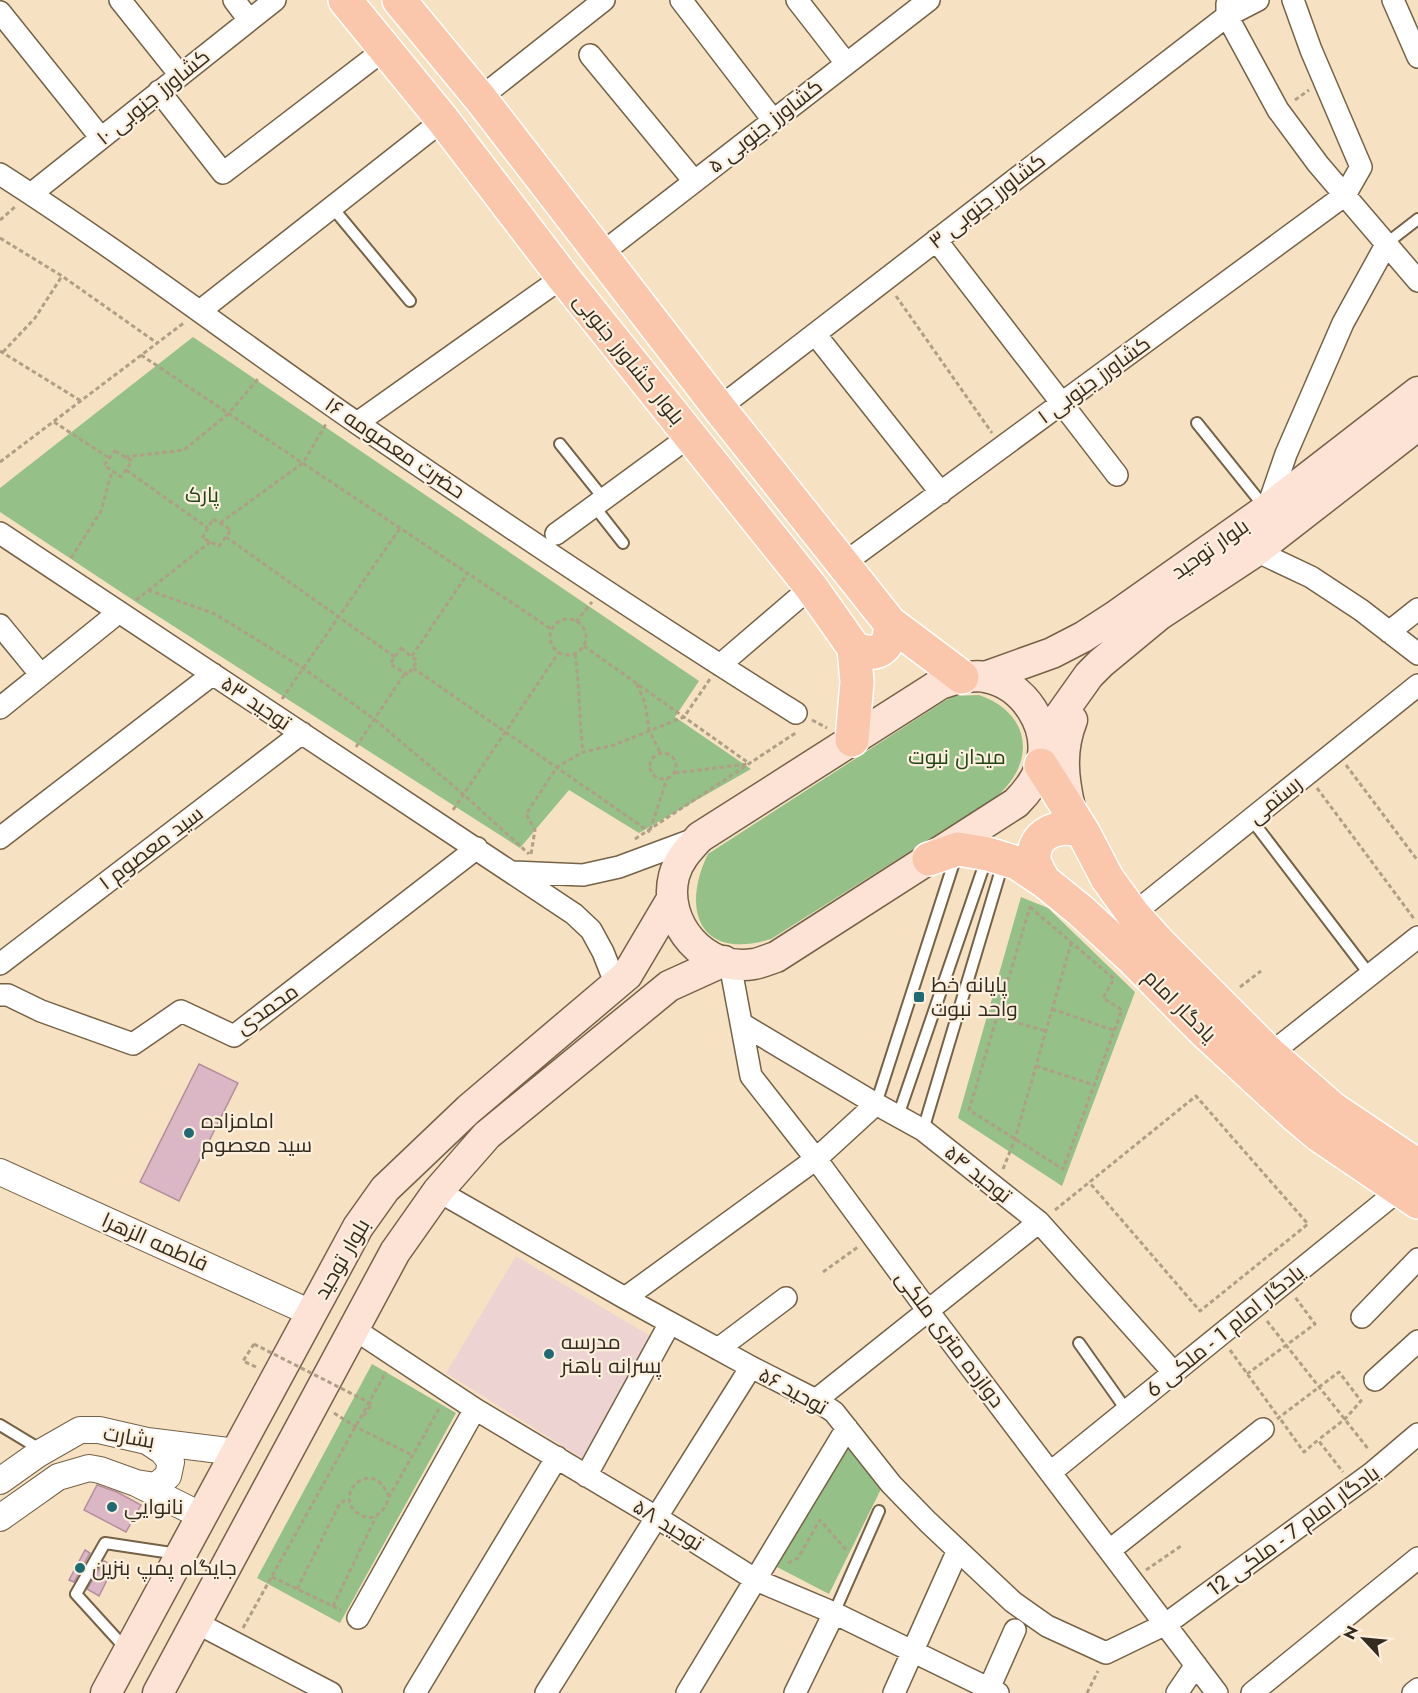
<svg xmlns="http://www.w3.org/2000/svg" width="1418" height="1693" font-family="Jost,Cairo,sans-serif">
  <rect width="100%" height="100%" fill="#f6e1c2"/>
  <!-- education -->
  <path fill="#eed3d3" d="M516,1256l134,80 -68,122 -136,-85z"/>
  <!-- green -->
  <path fill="#95c088" d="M193,337l506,344 -24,36 76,52 -112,64 -70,-43 -49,58 -381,-244 -139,-92v-24z
    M979,695c52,18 58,67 17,102l-225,142c-70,22 -91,-28 -63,-85l235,-152 11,-6z
    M1021,897l27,11 87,84 -73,194 -104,-68z
    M372,1364l84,49 -116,210 -83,-45z
    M845,1445l36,44 -52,105 -52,-27z"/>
  <!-- building -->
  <path fill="#dbb6c5" stroke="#b38f9e" stroke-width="1.5" d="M199,1064l39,19 -59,118 -39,-19z
    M97,1485l20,7 24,13 -15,27 -42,-22z
    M85,1550l5,3 -16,29 -5,-2z
    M104,1561l10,5 -15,30 -12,-7z"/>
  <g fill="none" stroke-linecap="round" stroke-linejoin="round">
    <!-- service casing -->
    <g stroke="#756247" stroke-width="14">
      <path id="service" d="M332,207l78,94
        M1387,243l31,-24
        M1197,423l69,86
        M560,444l44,55
        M594,506l29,37
        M1251,819l119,156
        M876,1104l80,-248
        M898,1116l89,-259
        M923,1130l80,-267
        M1079,1343l48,68
        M0,1425l43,26
        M834,1613l45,-102
        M126,1649l-50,-55 29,-51 73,11"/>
    </g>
    <!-- minor casing -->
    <g stroke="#756247" stroke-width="24">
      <path id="minor" d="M120,0l60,75
        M234,0l15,20
        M681,0l92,120
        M797,0l49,63
        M1393,0l25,57
        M1227,4v12l51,94 40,54 100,117
        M0,12l101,126
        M590,55l104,126
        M159,91l64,82 162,-124
        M480,98l124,-98
        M0,174c122,78 238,167 357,249 144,99 290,197 439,290
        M31,194l244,-194
        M936,240l181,235
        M602,253l327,-253
        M200,311l243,-191
        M815,334l126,159
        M719,408l508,-392 31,-16
        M357,423l206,-146
        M1267,509l19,-55 57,-131 44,-80
        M0,533l574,381 17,16 12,22 13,33
        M556,534l134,-98
        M1256,551l55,26 50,33 57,44
        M843,564l502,-369 16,-28 -50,-117 -18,-50
        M0,625l41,50
        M1389,632l29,-23
        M720,665l91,-78
        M0,708l119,-96
        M0,838l213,-164
        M513,872l70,3 36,-8 78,-29
        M1133,914l285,-229
        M0,964l302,-231
        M730,964l21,112 65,83 112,152 289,382
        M0,995h8l33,16 92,33 48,-33 53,25 243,-188
        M742,1024l134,80 47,26 116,92 135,151
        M1270,1054l148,-117
        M438,1191l187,107 126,69 65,33 18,12 57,72 37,38 85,80 34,24 59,27 60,-29 206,-151 46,-39
        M625,1298l191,-139 60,-55
        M1362,1317l56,-58
        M354,1329l121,80 181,108 100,63 78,33 164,80
        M718,1349l68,-51
        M1375,1380l43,-39
        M816,1400l223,-178
        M1051,1472l348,-282
        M586,1476l84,-153
        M1110,1550l153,-121
        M358,1618l117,-209
        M195,1622l136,71
        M415,1693l142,-236
        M546,1693l205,-326
        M687,1693l160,-265
        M795,1693l39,-80
        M894,1693l64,-143
        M987,1693l28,-63
        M1177,1693l19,-28
        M1252,1693l166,-135
        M1413,1693l5,-4"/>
    </g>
    <!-- tertiary casing -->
    <g stroke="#756247" stroke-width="28">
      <path id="tertiary" d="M0,1172l311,141
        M0,1481l38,-27 42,-24h19l48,11 89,11
        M136,1483l20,3 12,-10 3,-14 -9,-11 -15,-10
        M0,1518l58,-41 31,-9 11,2 36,13 66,33"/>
    </g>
    <!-- secondary casing -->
    <g stroke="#756247" stroke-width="33">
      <path id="secondary" d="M962,677c7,0 16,-2 23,0 39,7 67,50 56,88 -5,16 -14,27 -25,38l-240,154c-7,2 -15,6 -22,7 -49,9 -92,-41 -80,-88 4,-16 15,-27 26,-39l240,-153z
        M985,677l67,-24 31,-16 34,-22 150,-106 151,-117
        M1044,747l13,-27 32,-45 12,-12 58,-48 97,-64 162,-126
        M1070,808c-7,-30 -10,-58 2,-88
        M106,1693l252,-466 27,-38 84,-80 158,-134 45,-76
        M158,1693l237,-441 43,-61 49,-56 182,-149 55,-25"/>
    </g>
    <!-- primary casing -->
    <g stroke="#fff" stroke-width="36">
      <path id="primary" d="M345,0l98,120 120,157 248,310 43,61 3,34 -5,58
        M399,0l81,98 239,310 171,215 72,54
        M854,648c23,11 38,0 36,-25
        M1041,765l42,67 24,46 26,36 29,32 108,108 63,55 85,57
        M929,859l29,-10 30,5 29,9 27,18 37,30 50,46 72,73 91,84 25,21 99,67
        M1044,881c-3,-5 -7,-12 -9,-17 -7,-30 26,-43 48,-32"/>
    </g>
    <!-- path -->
    <path stroke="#af9f86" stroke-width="3" stroke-dasharray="4.5 3" stroke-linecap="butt" d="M1295,100l14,-10
      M0,220l15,-13
      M0,238l62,38 95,67
      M896,296l96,137
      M0,351l81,50
      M3,352l32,-34 27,-42
      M141,355l410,274
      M54,422l55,36
      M115,451l17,10 -11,16 -17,-12z
      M125,457l59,-7 44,-36 31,-36
      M0,462l185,-140
      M126,470l82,58
      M213,519l18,11 -12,16 -17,-8z
      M220,523l83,-60 23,-39
      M226,537l169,120
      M71,558l30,-47 11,-40
      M148,590l67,24 88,54 71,51 89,75 66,60
      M136,600l74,-58
      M550 637a18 18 0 1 1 36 0a18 18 0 1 1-36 0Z
      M576,622l16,-20
      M584,646l166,118
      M401,648l16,13 -9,14 -18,-11z
      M575,654c5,33 4,65 8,98
      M412,656l56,-83
      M413,668l237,164
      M637,684l8,19 4,27 11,22
      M282,699l118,-171
      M812,720l15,8
      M356,747l49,-74
      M650 766a13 13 0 1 1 26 0a13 13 0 1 1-26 0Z
      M1346,765l72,96
      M675,773l73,-9
      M1317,788l98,132
      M453,810l106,-158
      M650,830l17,-51
      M635,839l162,-107
      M531,854l4,-24 -9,-16 31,-47 26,-15 31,-7 70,-28 26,-38
      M1030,907l84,72 -11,19 19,12 -59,159 -94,-59z
      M1240,987l21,-16
      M1052,1009l61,21
      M997,1017l49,14
      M1036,1066l58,19
      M1003,1169l12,-30 57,-199
      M1055,1210l141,-114 112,128 -108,87 -111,-129
      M823,1272l35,-25
      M1267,1321l102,129
      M254,1344l-11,17 13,6
      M1230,1350l47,65
      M1247,1374l68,-50 -20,-27
      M334,1413l22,14 56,28
      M364,1416l8,-12
      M1277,1419l62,-47 22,29 -16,18 -27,21
      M1281,1420l23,32 14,-12 25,32
      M389,1497c-16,-43 -59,-1 -30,17 15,10 26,-3 30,-17l51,-90
      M788,1563l10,-5 22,-38 26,30
      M1146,1570l35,-24
      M272,1577l69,33
      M297,1589l43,-86 8,-4
      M333,1606l43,-89
      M243,1628l143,-256
      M1087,1693l11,-22"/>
    <!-- service -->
    <use href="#service" stroke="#fff" stroke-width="10"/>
    <!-- minor -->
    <use href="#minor" stroke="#fff" stroke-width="21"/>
    <!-- tertiary -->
    <use href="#tertiary" stroke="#fff" stroke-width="26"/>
    <!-- secondary -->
    <use href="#secondary" stroke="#fde3d6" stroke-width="30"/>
    <!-- primary -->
    <use href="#primary" stroke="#fbc7ac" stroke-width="33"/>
    <!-- path-bridge -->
    <path stroke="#af9f86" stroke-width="3" stroke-dasharray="4.5 3" stroke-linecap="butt" d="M254,1344l118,60"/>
  </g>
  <!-- markers -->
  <g fill="#206a74" stroke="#fcefdd" stroke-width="2">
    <rect x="913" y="991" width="12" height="12" rx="3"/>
    <circle cx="189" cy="1133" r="6"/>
    <circle cx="549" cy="1354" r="6"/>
    <circle cx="112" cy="1507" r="6"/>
    <circle cx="80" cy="1568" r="6"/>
  </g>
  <g text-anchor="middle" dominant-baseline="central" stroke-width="4.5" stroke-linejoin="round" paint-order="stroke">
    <!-- street labels -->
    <g font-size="21" fill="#332b1f" stroke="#fcefdd">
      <text transform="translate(153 97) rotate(-39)">کشاورز جنوبی ۱۰</text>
      <text transform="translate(765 126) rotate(-38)">کشاورز جنوبی ۵</text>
      <text transform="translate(987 201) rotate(-38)">کشاورز جنوبی ۳</text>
      <text transform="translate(629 359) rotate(51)">بلوار کشاورز جنوبی</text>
      <text transform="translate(1094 380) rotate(-36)">کشاورز جنوبی ۱</text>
      <text transform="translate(395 448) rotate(34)">حضرت معصومه ۱۶</text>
      <text transform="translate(1210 549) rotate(-35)">بلوار توحید</text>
      <text transform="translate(256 703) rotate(34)">توحید ۵۳</text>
      <text transform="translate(1275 800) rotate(-39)">رستمی</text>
      <text transform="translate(151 848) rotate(-37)">سید معصوم ۱</text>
      <text transform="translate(1180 1006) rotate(45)">یادگار امام</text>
      <text transform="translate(267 1009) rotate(-35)">محمدی</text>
      <text transform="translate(978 1174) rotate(39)">توحید ۵۴</text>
      <text transform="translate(155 1242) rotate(24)">فاطمه الزهرا</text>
      <text transform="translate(342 1259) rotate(-60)">بلوار توحید</text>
      <text transform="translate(1225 1331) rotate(-39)">یادگار امام 1 - ملکی 6</text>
      <text transform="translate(950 1339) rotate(53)">دوازده متری ملکی</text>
      <text transform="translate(793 1391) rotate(29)">توحید ۵۶</text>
      <text transform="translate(129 1437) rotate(10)">بشارت</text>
      <text transform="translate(668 1525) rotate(32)">توحید ۵۸</text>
      <text transform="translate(1293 1531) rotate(-36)">یادگار امام 7 - ملکی 12</text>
    </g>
    <!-- park labels -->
    <g font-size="21" fill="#214414" stroke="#fcefdd">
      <text x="202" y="495">پارک</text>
      <text x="957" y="757">میدان نبوت</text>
    </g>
    <!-- poi labels -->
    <g font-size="21" fill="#332b1f" stroke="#fcefdd" text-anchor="start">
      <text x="931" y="985">پایانه خط<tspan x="931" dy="24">واحد نبوت</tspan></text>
      <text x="201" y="1121">امامزاده<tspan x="201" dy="24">سید معصوم</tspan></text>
      <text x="561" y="1342">مدرسه<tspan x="561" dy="24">پسرانه باهنر</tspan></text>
      <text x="124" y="1507">نانواییِ</text>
      <text x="92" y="1568">جایگاه پمپ بنزین</text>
    </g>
  </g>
  <!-- north arrow -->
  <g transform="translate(1364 1639) rotate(296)" stroke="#fcefdd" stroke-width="4.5" paint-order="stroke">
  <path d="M0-4.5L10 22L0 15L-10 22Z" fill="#332b1f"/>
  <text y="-9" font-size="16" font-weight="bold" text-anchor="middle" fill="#332b1f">N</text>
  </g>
</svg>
